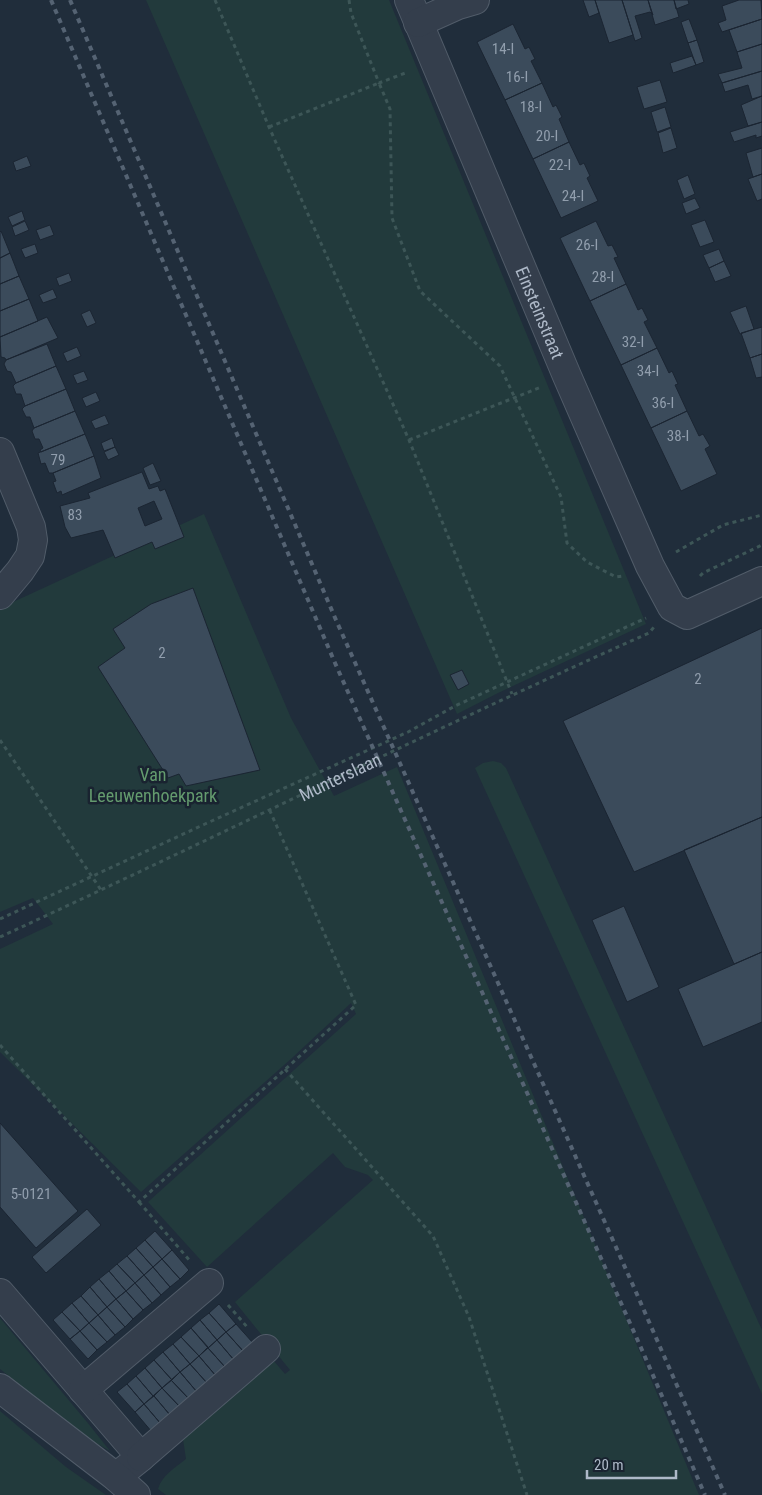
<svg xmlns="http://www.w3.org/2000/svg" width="762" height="1495" font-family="'Roboto Condensed',sans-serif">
  <rect width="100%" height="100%" fill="#202d3b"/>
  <!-- green -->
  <path fill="#223a3c" d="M146,0h243l257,624 -148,69 -41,21z
    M204,514l87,204 43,78 63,-29 302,728h-533l-8,-6c4,-14 17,-21 28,-30l-3,-20 90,-79 12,14 5,-4 -55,-68 138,-122 -5,-5 -23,-8 -12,-14 -126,114 -59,-65 208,-188 -5,-11 -59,55 -151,134 -141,-140v-103l53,-25 -20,-26 -33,14v-304z
    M493,761l8,2 5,5 256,562v64l-287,-626 8,-5z
    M0,1318l87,104 23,29 -23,-13 -87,-69z
    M0,1411l66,56 40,28h-106z"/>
  <!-- building -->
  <path fill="#3b4b5b" stroke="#1b2532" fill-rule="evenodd" d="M583,0h12l4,13 -10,4z
    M595,0h27l11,35 -24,8z
    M622,0h26l5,15 -3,-3 -15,4 7,22 -7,3z
    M648,0h26l5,17 -24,8z
    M674,0h14l1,4 -13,5z
    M739,0h22l1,19 -40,13 -4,-9 8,-3 -4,-14z
    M689,19l8,21 -9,3 -7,-21z
    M762,19v25l-25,8 -8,-22z
    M513,24l12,25 4,-2 6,12 -4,2 11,22 -37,17 -28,-58z
    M697,40l7,22 -8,3 -8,-22z
    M762,44v27l-40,12 -4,-9 24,-6 -5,-16z
    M692,56l4,9 -23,8 -3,-10z
    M762,71v25l-10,3 -4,-14 -23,7 -3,-9z
    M660,80l7,22 -23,7 -7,-22z
    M542,83l11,24 3,-2 6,12 -3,2 10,23 -36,17 -28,-59z
    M762,96v26l-14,4 -7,-21z
    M665,107l6,20 -14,5 -6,-20z
    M762,122v14l-6,2v-3l-22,7 -4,-10z
    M671,128l6,20 -14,5 -5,-20z
    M569,142l11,23 4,-2 6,13 -3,2 11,23 -37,17 -28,-59z
    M762,148v26l-9,3 -7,-24z
    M27,156l4,10 -15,5 -3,-9z
    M762,174v25l-5,2 -9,-22z
    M688,175l7,19 -11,5 -7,-19z
    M695,198l5,10 -14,6 -4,-11z
    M22,211l3,9 -13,6 -4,-9z
    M705,220l9,22 -14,5 -9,-22z
    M25,221l4,9 -14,6 -3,-9z
    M596,221l12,25 4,-1 6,12 -4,1 12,26 -36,17 -30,-63z
    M50,225l4,10 -14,5 -4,-10z
    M1,231l9,22 -10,5v-26z
    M35,244l3,9 -13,5 -4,-9z
    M719,249l5,12 -15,7 -6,-13z
    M10,253l9,23 -19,8v-26z
    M724,261l7,15 -16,6 -6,-14z
    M69,273l3,8 -13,5 -3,-8z
    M19,276l10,23 -29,12v-27z
    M626,284l12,26 4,-2 6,12 -4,2 13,26 -36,17 -31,-64z
    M53,289l4,9 -14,5 -4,-8z
    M29,299l9,22 -38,16v-26z
    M746,306l8,23 -14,5 -10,-22z
    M90,310l6,13 -9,4 -6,-13z
    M47,317l11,21 -52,22 -1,-2 -4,-1 -1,-20z
    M762,327v27l-12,4 -9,-25z
    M47,344l9,22 -40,17 -5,-11 -4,-1 -3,-7 2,-4z
    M77,347l4,9 -14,6 -4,-9z
    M657,348l12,25 3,-2 6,13 -3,1 12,26 -36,17 -30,-63z
    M762,354v23l-6,1 -6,-20z
    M56,366l10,23 -41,17 -4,-12h-5l-3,-8 3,-3z
    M84,371l4,9 -11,4 -4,-9z
    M66,389l9,22 -41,17 -4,-11h-4l-4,-8 3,-3z
    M96,392l4,9 -14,6 -4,-9z
    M75,411l10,23 -44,18 -1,-2 3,-2 -4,-9h-4l-3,-8 2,-3z
    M687,411l12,25 4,-2 7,12 -5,3 12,25 -36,17 -30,-63z
    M105,415l4,9 -14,5 -4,-8z
    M85,434l9,22 -41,17h-4l-4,-10 -4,1 -3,-11z
    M112,438l3,9 -11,4 -3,-8z
    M115,447l4,8 -11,5 -4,-8z
    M94,456l7,22 -39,17 -1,-4 -4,2 -4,-11 3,-1 -3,-8z
    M153,463l8,18 -11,4 -7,-17z
    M142,472l7,17 9,-3 2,5 5,-2 19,48 -29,12 -3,-7 -37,16 -12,-28 -32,8 -6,-11 -5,-21 30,-8 -2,-5zM154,501l8,18 -17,7 -7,-18z
    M193,588l67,182 -74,16 -7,-12 -11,4 -70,-111 27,-19 -12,-19 38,-25z
    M762,628v189l-128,55 -71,-151z
    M462,670l7,14 -11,6 -8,-15z
    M762,817v135l-28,12 -50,-114z
    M624,906l35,81 -32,15 -35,-82z
    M762,952v70l-59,25 -25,-58z
    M0,1123l78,88 -42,37 -36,-41z
    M87,1209l14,16 -55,48 -14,-16z
    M155,1231l17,19 -10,9 -17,-19z
    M145,1240l17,19 -9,8 -17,-19z
    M136,1248l17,19 -9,8 -17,-19z
    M172,1250l17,20 -9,9 -18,-20z
    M127,1256l17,19 -9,8 -18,-19z
    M162,1259l18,20 -10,8 -17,-20z
    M117,1264l18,19 -9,8 -17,-20z
    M153,1267l17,20 -9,8 -17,-20z
    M109,1271l17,20 -10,8 -17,-20z
    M144,1275l17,20 -9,8 -17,-20z
    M99,1279l17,20 -9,8 -17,-20z
    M135,1283l17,20 -9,7 -17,-19z
    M90,1287l17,20 -9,8 -17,-19z
    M126,1291l17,19 -10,9 -17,-20z
    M81,1296l17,19 -9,8 -17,-20z
    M116,1299l17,20 -8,8 -18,-20z
    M72,1303l17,20 -9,8 -18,-19z
    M219,1304l17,20 -10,8 -17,-19z
    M107,1307l18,20 -10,8 -17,-20z
    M62,1312l18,19 -10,8 -17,-19z
    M209,1313l17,19 -9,8 -17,-20z
    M98,1315l17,20 -8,7 -18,-19z
    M200,1320l17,20 -9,8 -17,-20z
    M89,1323l18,19 -10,8 -17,-19z
    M236,1324l17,19 -9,9 -18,-20z
    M191,1328l17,19 -9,9 -18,-19z
    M80,1331l17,19 -9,9 -18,-20z
    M226,1332l18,20 -10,8 -17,-20z
    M181,1337l18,19 -9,8 -17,-20z
    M217,1340l17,20 -9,7 -17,-19z
    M173,1344l17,20 -10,8 -17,-20z
    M208,1348l17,19 -9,9 -17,-20z
    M163,1352l17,20 -8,8 -18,-20z
    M199,1356l17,20 -9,7 -17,-19z
    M154,1360l18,20 -10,8 -17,-20z
    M190,1364l17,19 -10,9 -17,-20z
    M145,1368l17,20 -9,8 -17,-20z
    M180,1372l17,20 -8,7 -18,-19z
    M136,1376l17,20 -9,8 -17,-20z
    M171,1380l18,19 -9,8 -18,-19z
    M127,1384l17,20 -9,8 -18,-20z
    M162,1388l18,19 -10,8 -16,-19z
    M154,1396l16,19 -9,9 -17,-20z
    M144,1404l17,20 -9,8 -17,-20z"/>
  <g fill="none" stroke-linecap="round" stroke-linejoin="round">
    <!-- minor casing -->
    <g stroke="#515c69" stroke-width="30">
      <g id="minor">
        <path id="s2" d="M409,0l158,376 83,190 22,41 15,8 75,-34"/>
        <path d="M418,23l40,-18 17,-5"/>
        <path d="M0,452l31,75 2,13 -3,16 -10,15 -20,24"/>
        <path d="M0,1293l141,164 -25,20"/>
        <path d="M0,1388l116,89 20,18"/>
        <path d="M83,1390l126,-107"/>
        <path d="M141,1457l125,-108"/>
      </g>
    </g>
    <!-- path -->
    <g stroke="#3d5657" stroke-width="3" stroke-dasharray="4 4" stroke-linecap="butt">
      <path d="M215,0l54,127 140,313 103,254"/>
      <path d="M349,0l2,13 28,70 29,-11"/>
      <path d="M269,127l110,-44 11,26 2,109 28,73 80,75 61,131 6,46 20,19 29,15 7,-1"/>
      <path d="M409,440l132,-53"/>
      <path d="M676,552l47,-27 39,-10"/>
      <path d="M700,576l3,-3 59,-28"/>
      <path d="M0,740l101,150"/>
      <path d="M0,919l205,-95 203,-92 47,-26 191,-88"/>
      <path id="s1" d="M0,937c217,-100 431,-207 649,-304l5,-6"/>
      <path d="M0,1045l139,157 217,-197 -86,-194"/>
      <path d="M285,1069l148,167 36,81 58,178"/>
      <path d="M139,1202l52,60"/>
      <path d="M228,1305l20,23"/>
    </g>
    <!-- minor -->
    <use href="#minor" stroke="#343e4c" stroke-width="28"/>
    <!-- rail -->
    <path stroke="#556373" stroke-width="4" stroke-dasharray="5 5" stroke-linecap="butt" d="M51,0l284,663 307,687 63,145
      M70,0l266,620 296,663 93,212"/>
  </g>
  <g text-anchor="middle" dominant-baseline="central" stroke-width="5" stroke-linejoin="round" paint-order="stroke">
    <!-- number labels -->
    <g font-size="15" fill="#919ead">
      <text x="503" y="49">14-I</text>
      <text x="517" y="77">16-I</text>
      <text x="531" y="107">18-I</text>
      <text x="547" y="136">20-I</text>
      <text x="560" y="165">22-I</text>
      <text x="573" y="196">24-I</text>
      <text x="587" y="245">26-I</text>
      <text x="603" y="277">28-I</text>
      <text x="633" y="342">32-I</text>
      <text x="648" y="371">34-I</text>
      <text x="663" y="403">36-I</text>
      <text x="678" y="436">38-I</text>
      <text x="58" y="460">79</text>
      <text x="75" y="515">83</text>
      <text x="162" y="653">2</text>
      <text x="698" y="679">2</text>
      <text x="31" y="1194">5-0121</text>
    </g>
    <!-- street labels -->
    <g font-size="18" fill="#aeb9c8" stroke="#192330">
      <text stroke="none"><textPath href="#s2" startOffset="339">Einsteinstraat</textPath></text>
      <text stroke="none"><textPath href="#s1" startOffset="376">Munterslaan</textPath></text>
    </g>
    <!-- park labels -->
    <g font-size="18" fill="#649b6e" stroke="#192330">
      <text x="153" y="774">Van<tspan x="153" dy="21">Leeuwenhoekpark</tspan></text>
    </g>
  </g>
  <!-- scale -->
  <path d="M587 1470v8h89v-8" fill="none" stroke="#aeb9c8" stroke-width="2.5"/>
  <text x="594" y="1470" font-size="15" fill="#aeb9c8" stroke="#192330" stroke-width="4" paint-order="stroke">20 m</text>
</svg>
